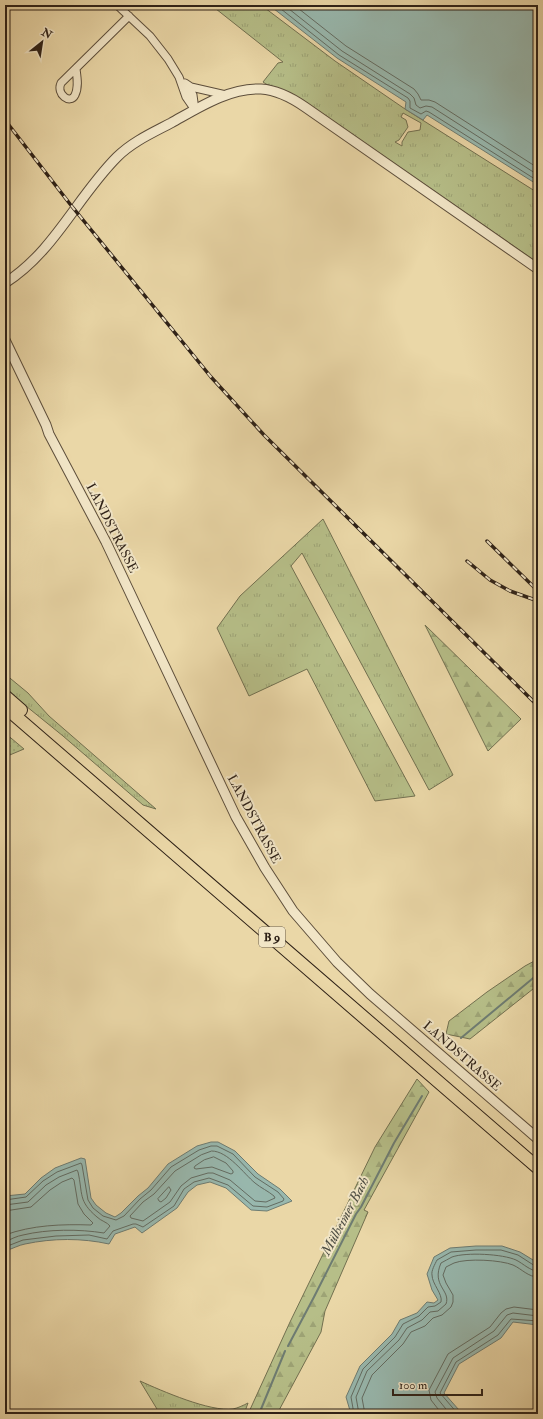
<svg xmlns="http://www.w3.org/2000/svg" width="543" height="1419" font-family="'IM FELL Double Pica',serif">
  <defs>
    <pattern id="grass-tufts" width="24" height="20" patternUnits="userSpaceOnUse"><rect width="24" height="20" fill="#b6be88"/><path d="M3 7l-1-3M5 7V3M7 7l1-3M15 17l-1-3M17 17v-4M19 17l1-3" fill="none" stroke="#9da375"/></pattern>
    <pattern id="forest-firs" width="22" height="20" patternUnits="userSpaceOnUse"><rect width="22" height="20" fill="#b6be88"/><path d="M5 1l3.5 6h-7zM16 11l3.5 6h-7z" fill="#9da375"/></pattern>
    <pattern id="park-dots" width="8" height="8" patternUnits="userSpaceOnUse"><rect width="8" height="8" fill="#b6be88"/><path d="M2 2h.1M6 6h.1" fill="none" stroke="#9da375" stroke-width="1.8" stroke-linecap="round"/></pattern>
  </defs>
  <rect width="100%" height="100%" fill="#ead7a7"/>
  <filter id="stains"><feTurbulence type="fractalNoise" baseFrequency=".005" numOctaves="4"/><feColorMatrix values="0 0 0 0 .2 0 0 0 0 .09 0 0 0 0 .02 0 0 0 .5 -.17"/></filter>
  <radialGradient id="worn" r=".72"><stop offset=".6" stop-color="#630" stop-opacity="0"/><stop offset="1" stop-color="#630" stop-opacity=".3"/></radialGradient>
  <!-- grass -->
  <path fill="url(#grass-tufts)" stroke="#727050" fill-rule="evenodd" d="M211,5h50l74,56 70,48 133,84v70l-235,-163 -15,-8 -22,-8 -3,-2 15,-19 5,-1zM403,113l18,10 -1,7 -12,2 -6,10v4l-7,-4 4,-2 9,-13 -2,-7 -5,-3z
    M323,519l130,256 -24,15 -127,-237 -11,13 124,230 -40,5 -68,-132 -58,27 -32,-68 23,-32z
    M5,674l23,19 21,23 107,93 -13,-4 -80,-69 -58,-47z
    M140,1381c22,10 70,31 93,28 5,-1 11,-4 15,-6l-4,11h-84z"/>
  <!-- forest -->
  <path fill="url(#forest-firs)" stroke="#727050" d="M425,625l96,94 -33,32z
    M538,959v26l-68,54 -24,-5 3,-13 38,-29 38,-26z
    M417,1079l12,13 -65,118 4,2 -43,99 -4,21 -44,82h-29l42,-92 85,-175z"/>
  <!-- park -->
  <path fill="url(#park-dots)" stroke="#727050" d="M5,733l19,16 -19,8z"/>
  <!-- water -->
  <path fill="#98b8ae" stroke="#6e7c72" d="M269,5h269v180l-111,-70 -4,5 -18,-11 1,-7 -69,-44z
    M211,1142h7l17,9 23,23 22,15 12,12 -25,10 -16,-1 -25,-22 -16,-6 -13,3 -9,7 -11,16 -35,25 -7,-6 -20,7 -6,10c-27,-6 -56,-6 -84,0 -6,1 -13,5 -20,7v-55l20,-2 16,-16 14,-10 26,-10 4,1 6,39 5,7 10,8 9,4 6,-4 17,-17 10,-8 20,-24 29,-18z
    M476,1246h26l18,6 18,11v62l-25,-3 -12,16 -42,26 -15,29 15,17 6,4h-114l-5,-17 14,-31 32,-32 8,-14 17,-7 10,-11 7,1 4,-3 -6,-10 -5,-16 7,-17 16,-9z"/>
  <g fill="none" stroke-linecap="round" stroke-linejoin="round">
    <!-- shore -->
    <path stroke="#636c62" stroke-width="1" d="M276,5l63,50 69,43 2,3v7l11,6 5,-3 3,1 109,69
      M284,5l58,46 68,43 4,4 2,7 4,3 6,-2 6,1 106,68
      M294,5l52,41 68,43 4,5 3,6h8l6,2 103,66
      M212,1151c16,0 32,23 43,32 6,5 13,8 19,13l1,2 -9,4 -11,-1 -25,-21 -17,-7h-5l-17,5 -10,8 -11,16 -27,19 -12,-3 -1,-2 13,-14 11,-8 21,-23 26,-16z
      M214,1157l12,6 7,8v2l-2,1 -19,-7 -16,2 -2,-1 1,-2 9,-6z
      M169,1187l2,3 -5,8 -5,4 -2,-1 -1,-2z
      M5,1200l21,-3 17,-16 14,-9 24,-9 1,2 6,35 5,8 10,8 13,4 8,-4 16,-17 11,-9 20,-23 28,-17 12,-4h6l16,8 22,23 23,15 6,7 -1,2 -16,6 -14,-1 -25,-21 -19,-7 -15,4 -10,7 -10,17 -31,21 -7,-3h-3l-20,7 -6,8 -18,-4 -33,1 -33,4 -18,7
      M5,1205l23,-3 18,-17 13,-8 18,-7 1,2c5,22 0,29 19,45 4,4 10,5 13,9l-6,7c-25,-4 -56,-4 -81,2 -6,1 -12,4 -18,7
      M5,1211l26,-4 19,-17 12,-8 10,-4 2,2 4,24 6,10 9,9 -2,2c-29,-1 -59,0 -86,10
      M354,1414l-3,-17 12,-28 32,-32 8,-13 16,-8 9,-9 7,-1 6,-4c2,-8 -9,-18 -9,-27 -1,-4 3,-11 5,-15l14,-8 25,-2h25l17,5 17,11h3
      M359,1414l-3,-17 11,-26 32,-31 8,-12 15,-8 8,-8 8,-1 8,-7c5,-14 -15,-18 -5,-41 4,-2 7,-4 11,-6 14,-5 51,-3 64,3 8,4 14,11 22,11
      M365,1414l-3,-16 10,-23 31,-31 8,-12 14,-6 8,-8 9,-3 9,-8 2,-5v-7l-7,-12 -3,-8 3,-8c3,-1 5,-3 8,-4 13,-5 47,-3 59,2 9,4 15,12 25,12
      M442,1414l-11,-14 -2,-10 19,-36 42,-27 11,-14 5,-4 8,-2 24,3
      M450,1414l-13,-16 -2,-6 18,-34 41,-27 13,-16 6,-2 25,3
      M458,1414l-18,-21 16,-31 42,-27 13,-16 27,2"/>
    <!-- stream -->
    <path stroke="#6e7c72" stroke-width="2" d="M257,6l1,-1
      M461,1038l77,-64
      M288,1346l26,-49 42,-83 5,-7 33,-64 28,-47
      M259,1414l26,-63"/>
    <!-- minor casing -->
    <g stroke="#5d4e3b" stroke-width="9">
      <path id="minor" d="M117,5l33,31 18,23 11,18 7,20 9,13
        M76,69c1,8 3,18 -1,26 -5,10 -19,-1 -14,-12l68,-67
        M185,83l6,4 35,8
        M186,84l7,11 2,15"/>
    </g>
    <!-- tertiary casing -->
    <g stroke="#5d4e3b" stroke-width="11">
      <path id="tertiary" d="M5,283c49,-31 72,-86 112,-126 15,-15 35,-24 54,-34 27,-15 57,-35 90,-34 16,1 31,9 44,18l233,162
        M5,340l41,85 3,9 57,108 130,275 29,51 28,43 44,51 33,32 168,145"/>
    </g>
    <!-- trunk casing -->
    <g stroke="#2e2117" stroke-width="14">
      <path id="trunk" d="M5,696l16,14
        M5,707l533,461"/>
    </g>
    <!-- minor -->
    <use href="#minor" stroke="#f1e5c6" stroke-width="7"/>
    <!-- tertiary -->
    <use href="#tertiary" stroke="#f1e5c6" stroke-width="9"/>
    <!-- trunk -->
    <use href="#trunk" stroke="#ead7a7" stroke-width="12"/>
    <!-- rail casing -->
    <g stroke="#2e2117" stroke-width="3.5">
      <path id="rail" d="M5,120l65,84 141,173 53,58 274,271
        M487,541l51,50
        M467,561l23,19 20,11 28,10"/>
    </g>
    <!-- rail -->
    <use href="#rail" stroke="#f1e5c6" stroke-width="2" stroke-dasharray="6" stroke-linecap="butt"/>
  </g>
  <g text-anchor="middle" dominant-baseline="central" stroke-width="4" stroke-linejoin="round" paint-order="stroke">
    <!-- shield labels -->
    <rect fill="#f1e5c6" stroke="#685c4c" stroke-width="1" x="259" y="927" width="26" height="20" rx="3"/>
    <g font-size="12" font-weight="bold" fill="#2e2117">
      <text x="272" y="937">B 9</text>
    </g>
    <!-- street labels -->
    <g font-size="13" fill="#2e2117" stroke="#f1e5c6">
      <text transform="translate(112 528) rotate(63)">LANDSTRASSE</text>
      <text transform="translate(254 819) rotate(62)">LANDSTRASSE</text>
      <text transform="translate(462 1056) rotate(41)">LANDSTRASSE</text>
    </g>
    <!-- water labels -->
    <g font-size="14" font-style="italic" fill="#4e4e44" stroke="#f1e5c6">
      <text transform="translate(345 1216) rotate(-62)">Mülheimer Bach</text>
    </g>
  </g>
  <!-- margin -->
  <rect width="543" height="1419" fill="none" stroke="#ead7a7" stroke-width="20"/>
  <rect x="6" y="6" width="531" height="1407" fill="none" stroke="#2e2117" stroke-width="2"/>
  <rect x="10" y="10" width="523" height="1399" fill="none" stroke="#2e2117"/>
  <!-- north arrow -->
  <g transform="translate(42 42) rotate(30)" stroke="#f1e5c6" stroke-width="3" paint-order="stroke">
  <path d="M0-3L7 15L0 10L-7 15Z" fill="#2e2117"/>
  <text y="-6" font-size="11" font-weight="bold" text-anchor="middle" fill="#2e2117">N</text>
  </g>
  <!-- scale -->
  <path d="M393 1389v6h89v-6" fill="none" stroke="#2e2117" stroke-width="2"/>
  <text x="399" y="1389" font-size="12" fill="#2e2117" stroke="#f1e5c6" stroke-width="3" paint-order="stroke">100 m</text>
  <rect width="100%" height="100%" filter="url(#stains)"/>
  <rect width="100%" height="100%" fill="url(#worn)"/>
</svg>
